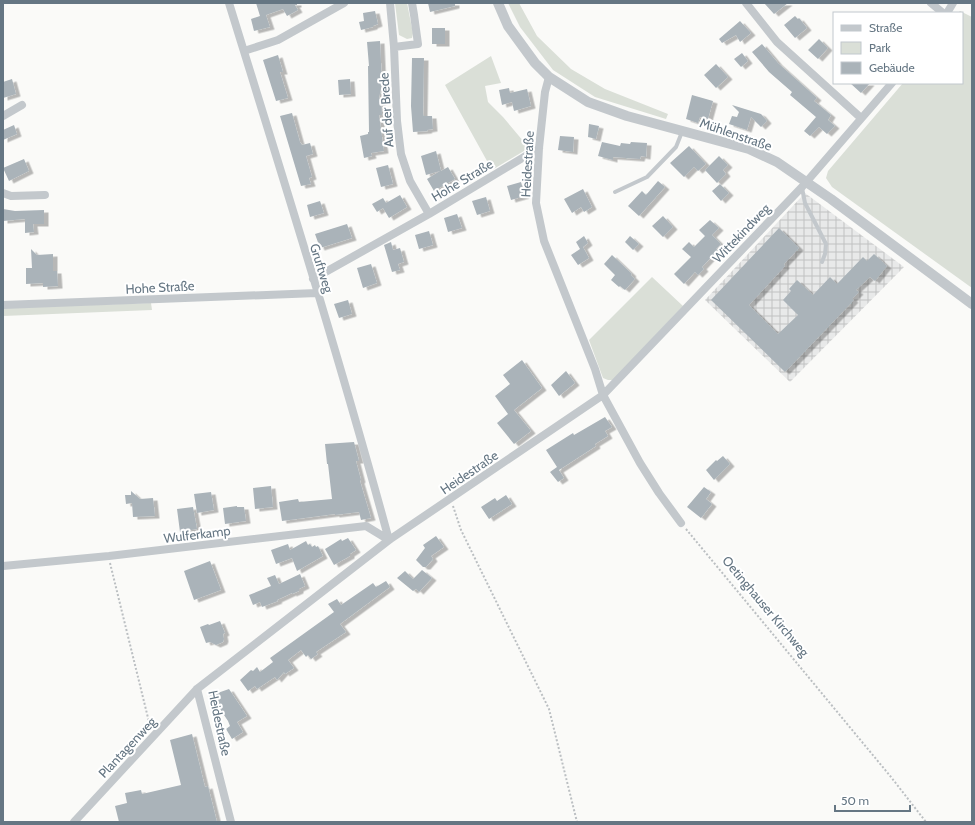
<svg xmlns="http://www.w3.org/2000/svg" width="975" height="825" font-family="Cabin,sans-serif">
  <defs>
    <pattern id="industrial-grid" width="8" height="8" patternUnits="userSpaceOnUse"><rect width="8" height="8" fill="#e8e9e9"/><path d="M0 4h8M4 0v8" fill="none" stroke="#c0c1c2"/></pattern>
    <filter id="shadow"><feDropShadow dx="4.5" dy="2.5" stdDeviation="0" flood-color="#0004"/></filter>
  </defs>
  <rect width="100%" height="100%" fill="#fafaf8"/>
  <!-- industrial -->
  <path fill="url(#industrial-grid)" d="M805,193l99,74 -114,115 -85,-82z"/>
  <!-- green -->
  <path fill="#dadfd7" d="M395,3h12l6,30 -1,5 -5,1 -8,-4z
    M508,3h11l18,33 34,33 34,20 63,25 -2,5 -71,-22 -42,-27 -33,-43z
    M960,11l12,6v271l-140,-101 -6,-9 2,-7 75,-88h59v-70h-4z
    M491,56l10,27 -16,3 3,16 15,15 26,31 -37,22 -47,-85z
    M652,277l31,29 -70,74h-5l-5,-2 -14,-38z
    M151,303l1,7 -149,6v-8z"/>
  <!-- building -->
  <path fill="#aab3b9" filter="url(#shadow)" d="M256,3h41v2h-2l3,5 -11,6 -4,-7 -17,6 4,12 -16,4 -3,-12 9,-3z
    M428,3h27v3l-25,6z
    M764,3h24l-14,11z
    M375,11l3,13 -5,2v1l-12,3 -2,-8 5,-1 -1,-8z
    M795,16l3,3 1,-1 8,10 -12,10 -11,-13z
    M740,21l11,12 -11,9 -4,-7 -14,8 -3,-4z
    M432,28h13v16h-13z
    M819,39l9,9 -10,11 -10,-9z
    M380,41l2,43 -3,14h2l1,17h-3l5,36 -13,2 1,3 -8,2 -4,-22 8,-2v-2h1l-1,-66h1l-2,-24z
    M762,44l16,19 39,35 -3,3 17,14 -3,5 7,6 -8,8 -8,-7 -9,9 -6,-5 12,-14 -26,-22 2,-3 -23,-20 -17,-20z
    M742,53l6,8 -7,6 -7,-8z
    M278,55l5,17h-3l8,26 -12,3 -13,-41z
    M412,58h12l-1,58h9l1,13 -6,1 1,1 -15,1 -2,-26z
    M716,64l12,13 -12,11 -12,-13z
    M12,79l4,15 -13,4v-16z
    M350,79l1,15 -12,1 -1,-15z
    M850,83h20l-9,10z
    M509,88l1,5 17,-4 4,17 -17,5 -2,-9 -10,3 -3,-15z
    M692,95l21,6 -5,18 -8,-2 -2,6 -12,-4z
    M732,105l29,9 6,7 -6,6 -10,-10 -4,13 -18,-6 3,-8 5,1 2,-5z
    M292,113l8,29 2,3 8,-2 3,11 -7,2 6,21 -3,1 2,6 -10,2 -21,-70z
    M589,124l10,2 -3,13 -8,-2z
    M14,125l3,9 -14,6v-10z
    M560,136l14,1 -1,15 -15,-2z
    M602,142l18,4 1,-3 9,1 1,-2 16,1 -1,14 -5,-1 -1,3 -27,-2v3l-15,-4z
    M689,146l17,18 -8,7 -4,-4 -10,10 -14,-14z
    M436,151l5,20 7,-4 7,12 -21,12 -7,-12 13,-8 -14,4 -5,-19z
    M719,156l9,9 -5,5 3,4 -9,9 -12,-13z
    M24,159l5,12 -20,10 -6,-13z
    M388,165l5,19 -12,3 -5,-19z
    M658,181l7,6 -26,29 -11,-10 14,-15 4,4z
    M521,182l4,14 -14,4 -4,-14z
    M720,184l9,9 -8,8 -9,-10z
    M583,189l9,18 -8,5 -3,-5 -9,6 -8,-14z
    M400,195l7,12 -18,11 -6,-10 -6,4 -5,-8 11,-6 3,5z
    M486,197l4,14 -13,4 -5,-14z
    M320,201l4,12 -14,4 -3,-12z
    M3,209l12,2 29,-1v14h-11l1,8 -9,1v-14l-22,2z
    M457,214l5,14 -14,4 -4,-14z
    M663,216l10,11 -10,10 -11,-11z
    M710,220l9,8 -7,7 9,9 -5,5 2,1 -16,17 2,2 -6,6 -3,-3 -11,12 -10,-10 17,-17 -9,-8 7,-7 5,5 11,-11 -6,-6z
    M347,224l5,14 -32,10 -5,-14z
    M779,228l20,20 -15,16 1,2 -36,39 29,29 20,-19 -15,-15 8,-9 -2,-2 8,-9 16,15 17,-18 7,7 26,-27 4,4 7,-7 13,12 -12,15 -5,-4 -14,13 3,2 -7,7 2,1 -69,72 -74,-72z
    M429,231l4,14 -14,4 -4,-14z
    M584,236l4,7 -5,4 6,11 -11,7 -7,-10 9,-6 -4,-7z
    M630,236l9,8 -6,6 -8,-8z
    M391,242l2,8 7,-2 4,14 -6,2 2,6 -8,2 -8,-27z
    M31,249l6,6 16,-1v17h4l1,15 -15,1v-4l-17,1v-16h6z
    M612,255l20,19 -1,1 4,4 -10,11 -5,-4 -1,1 -8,-7 4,-5 -11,-11z
    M371,264l6,19 -14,5 -6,-20z
    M348,300l4,14 -13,4 -5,-14z
    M522,360l20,28 -28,22 17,21 -17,13 -17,-21 11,-9 -13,-18 15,-12 -7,-9z
    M566,371l9,12 -16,13 -8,-11z
    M605,417l7,10 -7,4 3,5 -13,8 1,2 -37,24 5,8 -6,4 -8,-10 7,-5 -11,-17 27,-17 1,2z
    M354,442l5,19h-3l5,19 -1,1 11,37 -10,2 -2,-8 -24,3v-1l-53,7 -3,-19 19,-3 1,3 33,-3 -4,-35h-1l-2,-20z
    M723,456l7,8 -16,16 -8,-10 10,-10 1,1z
    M271,486l2,21 -18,2 -2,-21z
    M704,487l7,5 -5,7 6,5 -11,14 -14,-11z
    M131,491l9,8 13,-1 2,18 -22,1 -1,-14 -6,1 -1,-9h6z
    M211,492l3,18 -17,3 -3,-19z
    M506,495l6,9 -23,15 -8,-12 14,-9 2,3z
    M237,506v1h7l2,14 -21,3 -2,-16z
    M193,507l4,22 -17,3 -3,-23z
    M436,536l8,11 -13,9 2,3 -7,8h-3l-7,-7 9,-12 -2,-3z
    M348,538l8,12 -6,4v2l-16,9 -9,-16 16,-10 1,2z
    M306,541l2,4 2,-1 2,3 3,-2 1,2 2,-1 5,10 -26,15 -5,-13 -16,6 -5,-14 17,-6 2,6z
    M210,561l11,29 -27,10 -10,-29z
    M422,570l10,8 -13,14 -3,-3 -3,2 -16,-13 8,-7 8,8z
    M300,574l5,12 -6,3v2l-7,3v-1l-15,7 1,1 -16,6 -2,-5 -7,3 -4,-10 22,-9 -4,-8 8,-3 4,9z
    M386,581l4,6 -50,37 6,8 -30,20 2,2 -7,5 -3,-4 -2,2 -5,-7 -13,10 6,8 -9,6 -1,-2 -7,8 -2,-3 -18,12 -2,-3 -7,5 -8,-11 11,-10 2,1 4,-4 3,5 13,-10 -3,-4 64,-46 -6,-8 9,-5 4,6 32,-22 3,4z
    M220,621l5,12 -2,1 1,5 -1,3 -7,3 -6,-3 -4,1 -6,-16 8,-3 1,1z
    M229,689l18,27 -10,6 6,10 -11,7 -6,-10 4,-3 -2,-5 -10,-15 -5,2 -4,-12z
    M192,734l13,53 3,-1 9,36h-98l-4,-16 12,-3 -2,-10 16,-3 1,4 39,-9 -11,-45z"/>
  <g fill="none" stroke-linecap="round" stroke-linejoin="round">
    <!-- path -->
    <path stroke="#bbbfc2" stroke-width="2" stroke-dasharray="2 2" stroke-linecap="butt" d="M453,506l8,24 88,179 28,113
      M686,529l205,248 35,45
      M110,563l40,163"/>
    <!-- service -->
    <path stroke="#c3c8cc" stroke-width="4" d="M802,188l3,15 21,41 -1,10 -3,8
      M615,192l32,-15 29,-30 6,-15"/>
    <!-- minor -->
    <path stroke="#c3c8cc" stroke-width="8" d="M229,3c55,178 111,357 160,537
      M390,3l4,44 3,74 4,33 9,27 19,33
      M746,3l31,39 84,76
      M931,3l12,10
      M947,13l6,-10
      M394,47l24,-3 -4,-29 -2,-12
      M244,51l34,-11 66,-37
      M549,77l-4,15 -6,56 -3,55 8,38 51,128 8,26 37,68 19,30 22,30
      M3,116l19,-11
      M3,193l8,3 34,-1
      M313,279l116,-65 110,-66
      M3,305l314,-12
      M3,566l106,-10 257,-30 23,14
      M197,689l34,133
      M74,822l123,-133 192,-149 214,-145 199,-208 90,-104"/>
    <!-- tertiary -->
    <path stroke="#c3c8cc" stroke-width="10" d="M498,3l10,23 8,11 19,26 14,14 39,25 39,14 122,33 28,13 54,37 141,105"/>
  </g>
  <g text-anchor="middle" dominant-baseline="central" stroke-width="4" stroke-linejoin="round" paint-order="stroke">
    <!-- street labels -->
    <g font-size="13" fill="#657683" stroke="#fff">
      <text transform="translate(386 110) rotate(-94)">Auf der Brede</text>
      <text transform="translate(736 134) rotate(19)">Mühlenstraße</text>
      <text transform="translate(527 164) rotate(-87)">Heidestraße</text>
      <text transform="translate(462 180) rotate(-31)">Hohe Straße</text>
      <text transform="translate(741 233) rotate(-46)">Wittekindweg</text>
      <text transform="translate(322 268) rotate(73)">Gruftweg</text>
      <text transform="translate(160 287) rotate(-3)">Hohe Straße</text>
      <text transform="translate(469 472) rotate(-34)">Heidestraße</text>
      <text transform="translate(197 534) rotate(-7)">Wulferkamp</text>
      <text transform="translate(766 606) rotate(50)">Oetinghauser Kirchweg</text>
      <text transform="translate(220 723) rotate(78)">Heidestraße</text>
      <text transform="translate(127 747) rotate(-47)">Plantagenweg</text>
    </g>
  </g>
  <!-- border -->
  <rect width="975" height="825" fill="none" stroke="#657683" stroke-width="8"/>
  <!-- legend -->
  <rect x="833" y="12" width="130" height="72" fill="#ffffff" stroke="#c1c8cd"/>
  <rect x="841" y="25" width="20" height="6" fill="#c3c8cc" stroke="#c1c8cd"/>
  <text x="869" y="32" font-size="12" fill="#657683">Straße</text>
  <rect x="841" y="42" width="20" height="12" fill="#dadfd7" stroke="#c1c8cd"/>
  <text x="869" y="52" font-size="12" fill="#657683">Park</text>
  <rect x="841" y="62" width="20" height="12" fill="#aab3b9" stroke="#c1c8cd"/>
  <text x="869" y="72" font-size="12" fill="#657683">Gebäude</text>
  <!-- scale -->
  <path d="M835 805v6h75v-6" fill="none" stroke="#657683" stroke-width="2"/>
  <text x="841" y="805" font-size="12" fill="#657683" stroke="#ffffff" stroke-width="3" paint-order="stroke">50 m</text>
</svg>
